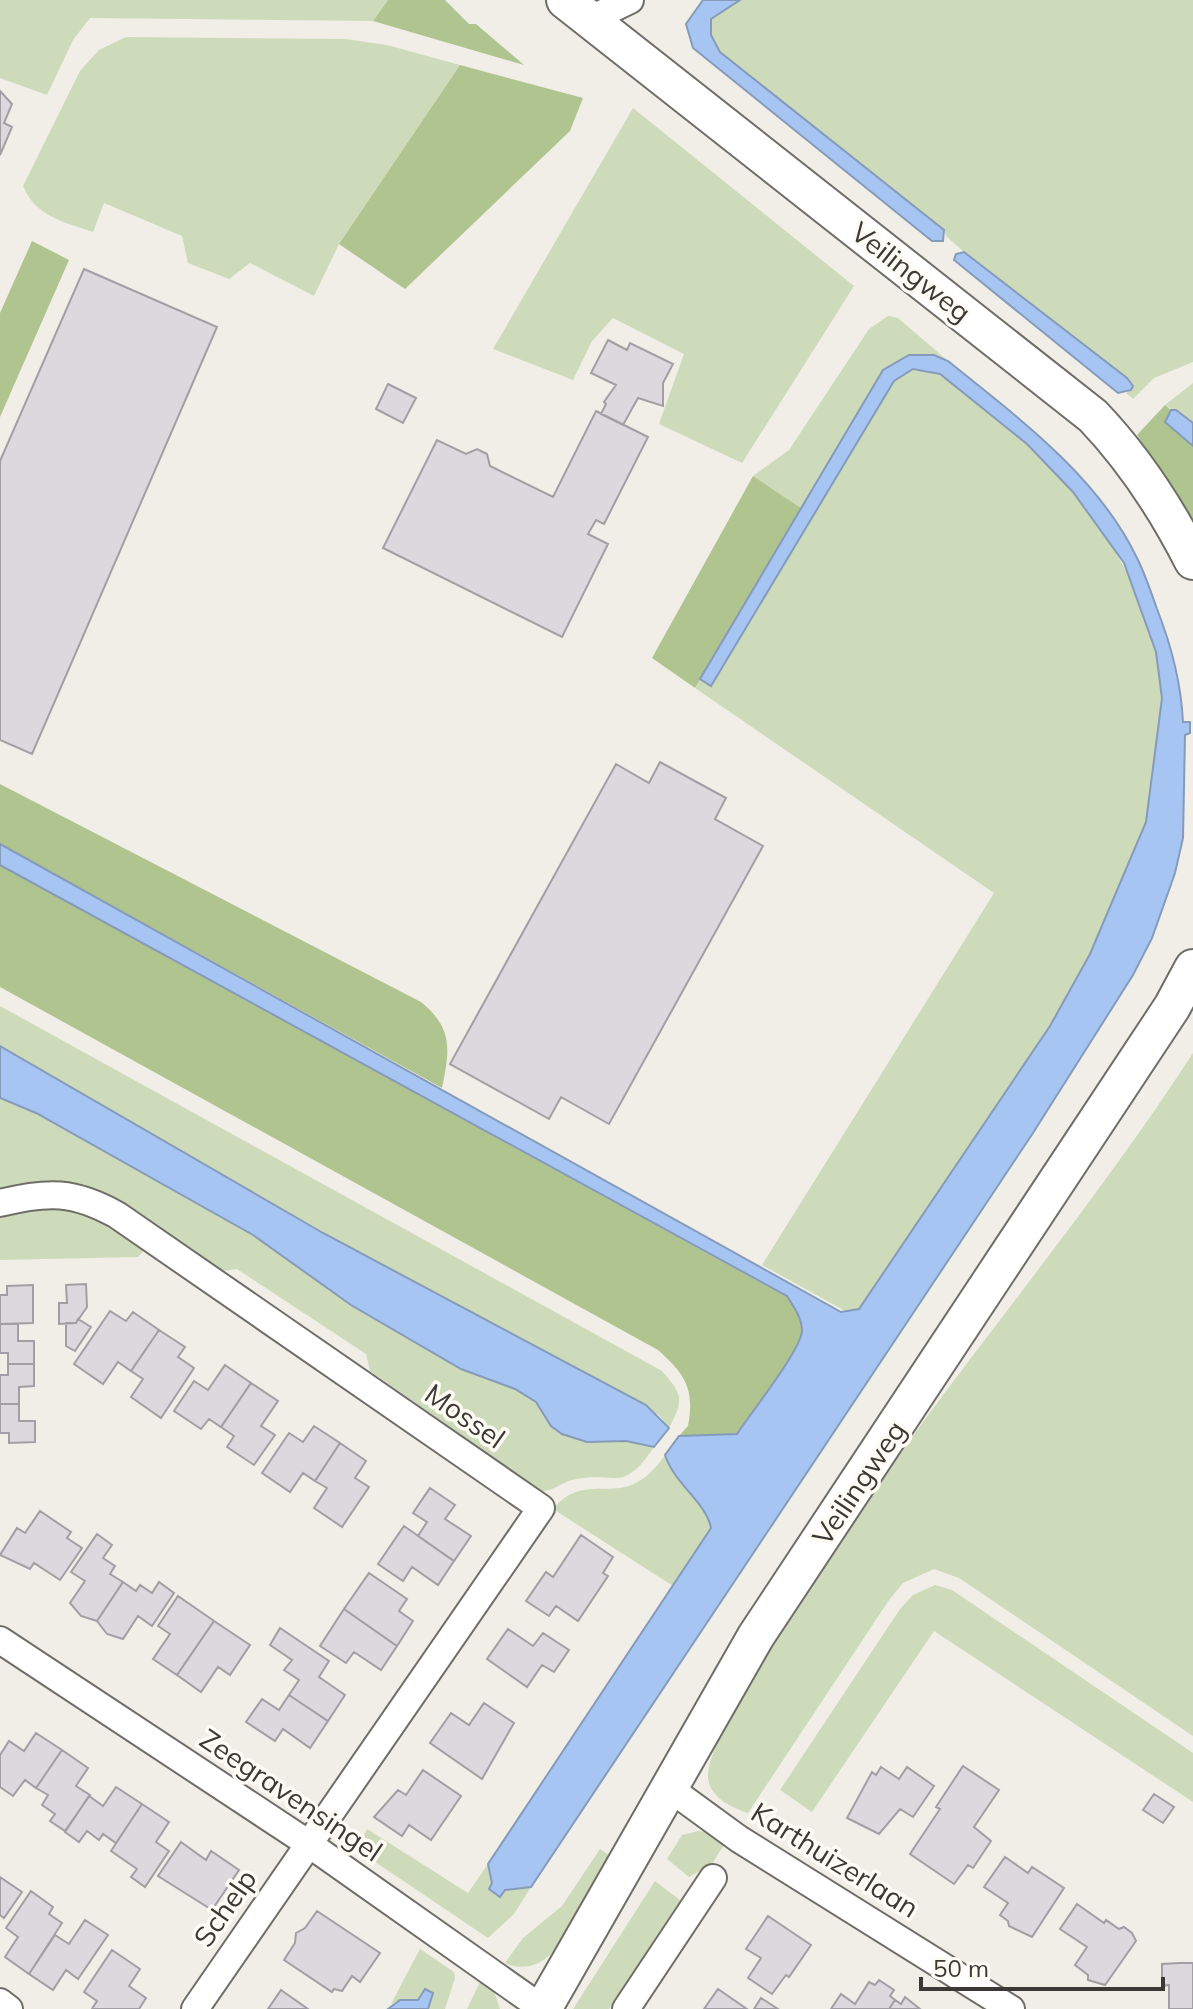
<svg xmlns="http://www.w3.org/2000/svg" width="1193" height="2009" font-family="Mulish,sans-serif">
  <rect width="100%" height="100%" fill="#f0eee7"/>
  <path fill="#cedbba" d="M0,0H388L373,21L90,18L73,40L47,95L0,78Z
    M740,0H1193V362L1154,378L1133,399L1126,393L1131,390L1127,378L964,252L946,236L944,230L720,52L711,35V19Z
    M126,37L345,39L387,45L460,65L339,244L314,296L250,263L229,279L188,263L182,236L104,203L93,232C64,222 35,216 23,186L80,71L99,50Z
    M633,108L854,286L742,463L659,424L684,354L613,318L592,341L573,380L493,349Z
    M888,316L898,318L948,361L934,355L883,370L801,508L753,476L789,450L869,329Z
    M920,368C957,374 1043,458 1069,488C1113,538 1153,610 1161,676C1164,700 1159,725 1156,748C1153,772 1151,797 1146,820C1139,853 1122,886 1108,916C1043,1056 945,1181 859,1309L847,1312L762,1265L994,893L695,688L700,679L712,686L894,381L905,372Z
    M1193,383V423L1165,405Z
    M0,1006L662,1371C683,1395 684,1399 669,1428L659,1415L596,1378L323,1233L0,1046Z
    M1193,1053V1736L959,1578L934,1569L903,1583L889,1600L748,1813C730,1807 707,1796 708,1774C710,1746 741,1701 755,1676C879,1454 1055,1266 1193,1053Z
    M0,1098L36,1113L253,1235L351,1305L460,1369L515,1389L537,1402L544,1413L607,1442L626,1441L654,1447C622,1495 617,1470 572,1480C561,1483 553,1491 542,1491L370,1371L366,1354L237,1269L217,1272C150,1222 91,1159 0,1190Z
    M57,1205L98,1215L147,1247L138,1257L0,1260V1213Z
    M665,1455C675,1484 706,1501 711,1528L673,1586L553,1509C590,1465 623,1517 665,1455Z
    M935,1585L952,1590L1193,1753V1802L934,1631L812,1812L780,1790L900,1609L913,1595Z
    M367,1829L468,1893L488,1864L500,1897L505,1890L531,1887L514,1914L488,1938L356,1849Z
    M698,1831L718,1833L727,1840L712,1864L689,1877L667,1859L682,1835Z
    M600,1849L616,1860L552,1953C539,1966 522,1971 505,1963L523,1938L562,1906Z
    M655,1881L680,1900L609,2009H573Z
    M420,1949L454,1972L455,1978L445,2009H428L427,2004C415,1999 404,1998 391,2004Z
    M481,1980L494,1991L500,2009H467Z"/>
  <path fill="#b0c48f" d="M388,0H445L469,24H476L524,65L373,21Z
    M460,65L583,98L570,131L405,289L339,244Z
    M32,241L69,260L0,417V313Z
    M1165,405L1171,410L1165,422L1193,446V524L1137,435Z
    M753,476L801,508L695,688L652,658Z
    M0,784L421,1002C453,1028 450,1050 442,1088L0,844Z
    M0,865L787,1297C794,1307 802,1318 802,1331C801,1351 751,1414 737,1434L679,1436L688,1426C695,1389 685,1374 658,1350L0,987Z"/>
  <path fill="#a6c5f3" stroke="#869bba" stroke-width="2" d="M703,0H740L711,19V35L720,52L944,230L943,241H932L693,48L686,24Z
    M964,252L1127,378L1133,386L1131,390L1118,393L954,260L956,254Z
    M909,355H934L948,361C1016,416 1098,476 1137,558C1145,574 1151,592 1157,609C1172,647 1181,682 1183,722H1190V733L1185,735L1183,838L1175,873L1152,938L1133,975L1033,1133L531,1887L505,1890L500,1897L489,1889L492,1883L488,1864L711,1528C706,1502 675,1485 665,1455L679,1436L737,1434C750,1414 801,1350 802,1331C802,1318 794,1307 787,1296L0,865V844L841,1312L859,1309L1050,1026L1090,954L1146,822L1162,698L1156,652L1124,563L1073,492L1027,444L940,374L913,369L894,381L711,686L700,679L883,370Z
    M1171,410H1176L1193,423V446L1165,422Z
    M0,1046L323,1233L646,1405L669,1428L654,1447L626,1441L587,1442L562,1434L551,1426L536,1402L515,1389L461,1369L351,1305L253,1235L36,1113L0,1098Z
    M425,1989L433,1993L428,2009H388L400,2000H418Z"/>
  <path fill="#ddd8de" stroke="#a39ea4" stroke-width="2" d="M0,91L12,104L4,123L12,127L0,155Z
    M84,269L217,327L32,754L0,740V461Z
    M608,340L627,350L630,343L673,364L663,383V406L638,398L623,425L601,414L606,404L604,402L616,385L591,373Z
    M388,384L416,398L403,423L376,409Z
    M596,411L648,437L604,524L596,520L588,534L608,544L562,637L383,548L437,440L466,454L477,449L487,454L490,466L553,497Z
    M660,762L726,798L715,819L763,846L609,1124L561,1097L549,1119L450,1064L616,764L649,783Z
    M86,1284L87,1307L76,1323L59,1324V1303H67L66,1285Z
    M33,1285V1323L0,1324V1295H7V1286Z
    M110,1311L126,1321L133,1312L159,1330L131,1371L118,1362L103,1384L74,1364Z
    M78,1319L91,1327L75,1351L66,1346V1323H76Z
    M0,1324H18V1341H34V1364H8V1353H0Z
    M159,1330L185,1347L178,1357L194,1368L161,1418L131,1397L143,1379L131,1371Z
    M8,1364H34V1386L19,1387V1404H0V1375H8Z
    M225,1365L251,1383L221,1427L209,1419L201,1429L174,1411L194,1381L208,1390Z
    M251,1383L278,1401L261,1426L275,1435L254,1465L227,1447L234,1436L221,1427Z
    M0,1404H19V1421H35V1442L9,1443V1433H0Z
    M314,1426L340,1443L315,1481L303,1473L290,1492L262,1473L289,1433L303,1442Z
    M340,1443L366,1461L355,1478L369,1487L342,1527L314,1508L327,1488L315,1481Z
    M430,1488L455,1505L445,1519L471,1536L454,1561L418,1536L427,1522L413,1513Z
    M40,1511L71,1532L67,1538L82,1548L60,1580L34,1563L30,1569L0,1555L17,1528L25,1533Z
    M404,1526L454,1561L438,1585L412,1567L403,1581L378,1564Z
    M97,1534L112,1545L103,1558L115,1566L110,1574L123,1582L97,1621L81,1616L70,1603L85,1581L71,1572Z
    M581,1535L613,1557L603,1573L608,1576L578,1621L556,1606L549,1616L526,1601L546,1572L553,1577Z
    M369,1573L407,1599L399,1611L413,1621L397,1646L344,1609Z
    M123,1582L136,1591L140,1585L152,1593L159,1582L174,1593L152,1626L138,1616L123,1639L107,1634L97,1621Z
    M178,1596L214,1621L177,1675L153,1659L170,1634L158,1626Z
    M344,1609L397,1646L381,1670L354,1652L346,1663L320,1646Z
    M214,1621L250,1645L230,1675L218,1667L201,1692L177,1675Z
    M280,1628L329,1661L319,1677L345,1695L328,1721L289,1695L299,1680L284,1670L292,1660L270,1645Z
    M508,1629L533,1646L543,1633L569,1650L554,1672L542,1665L527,1687L487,1659Z
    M289,1695L328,1721L310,1748L283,1729L275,1741L246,1722L262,1699L279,1710Z
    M484,1703L514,1723L482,1779L430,1743L451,1713L469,1725Z
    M36,1733L62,1750L36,1788L25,1780L13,1796L0,1787V1755L9,1741L24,1751Z
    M62,1750L88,1768L76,1786L90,1795L65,1831L50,1821L55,1814L42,1805L48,1795L36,1788Z
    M963,1766L999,1790L974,1827L991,1841L973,1868L968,1865L954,1884L910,1854L940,1809L936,1807Z
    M881,1767L899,1779L907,1767L934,1786L913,1817L900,1809L879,1834L847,1818L872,1772L876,1775Z
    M423,1770L461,1796L431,1840L409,1825L402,1836L374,1817L398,1790L406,1795Z
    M116,1787L142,1804L116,1843L103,1834L99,1840L87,1831L79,1842L65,1832L89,1796L103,1806Z
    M1154,1794L1174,1807L1163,1823L1143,1810Z
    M142,1804L169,1822L156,1842L169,1851L145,1887L131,1877L137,1869L111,1851Z
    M181,1842L206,1860L211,1851L239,1870L212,1910L158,1876Z
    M1005,1857L1028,1873L1032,1867L1064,1888L1032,1937L1009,1926L1008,1921L1000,1915L1008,1903L984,1887Z
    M0,1877L22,1892L4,1918L0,1915Z
    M31,1891L53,1907L49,1914L62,1923L29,1974L5,1957L18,1937L6,1928Z
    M1077,1904L1104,1923L1106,1920L1119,1929L1124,1927L1132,1933L1136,1941L1105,1985L1088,1980V1975L1075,1965L1087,1947L1060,1929Z
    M317,1911L380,1953L360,1982L352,1976L342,1991L334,1989L332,1992L284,1960L295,1943L296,1933L305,1928Z
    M768,1916L811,1945L789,1977L786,1975L772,1994L748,1978L761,1958L746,1949Z
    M85,1920L108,1935L78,1979L66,1970L53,1990L29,1974L55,1935L69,1944Z
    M112,1950L140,1969L129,1986L146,1998L139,2009H92L97,2001L84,1992Z
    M1180,1963H1193V2009H1169V1985L1162,1986V1964Z
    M879,1980L894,1990L890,1996L895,2000L889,2009H831L841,1994L855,2004L869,1982L875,1985Z
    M718,1989L747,2009H704Z
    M281,1990L308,2009H268Z
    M905,1997L920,2009H889L895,2000L901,2004Z
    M761,1998L778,2009H754Z"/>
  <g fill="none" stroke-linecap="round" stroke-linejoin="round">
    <defs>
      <path id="street" d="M591,19L630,0
        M0,1203C48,1191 74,1191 117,1215L541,1508L195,2009
        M0,1640L309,1844L543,2009
        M669,1788L739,1839L1011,2009
        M0,2002L9,2009
        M626,2009L713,1878"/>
      <path id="secondary" d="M565,0L1093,416C1134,459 1166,508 1193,561
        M543,2009L756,1636L1172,1007L1193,968"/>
    </defs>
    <use href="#street" stroke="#6f6d67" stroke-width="30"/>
    <use href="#secondary" stroke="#6f6d67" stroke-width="40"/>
    <use href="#street" stroke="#fff" stroke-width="26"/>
    <use href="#secondary" stroke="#fff" stroke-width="36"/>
  </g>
  <g text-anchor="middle" stroke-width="7" stroke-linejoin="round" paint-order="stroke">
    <g font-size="28" fill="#3a3936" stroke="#fefbf4">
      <text transform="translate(911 272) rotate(38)" y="10">Veilingweg</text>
      <text transform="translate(465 1416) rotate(35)" y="10">Mossel</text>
      <text transform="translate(859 1483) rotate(-56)" y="10">Veilingweg</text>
      <text transform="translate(291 1795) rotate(34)" y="10">Zeegravensingel</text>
      <text transform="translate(835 1860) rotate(32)" y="10">Karthuizerlaan</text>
      <text transform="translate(225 1908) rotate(-55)" y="10">Schelp</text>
    </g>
  </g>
  <path d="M921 1977v12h242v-12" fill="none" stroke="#3a3936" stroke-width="4"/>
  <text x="933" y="1977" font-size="24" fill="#3a3936" stroke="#fefbf4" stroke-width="6" paint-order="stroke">50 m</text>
</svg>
